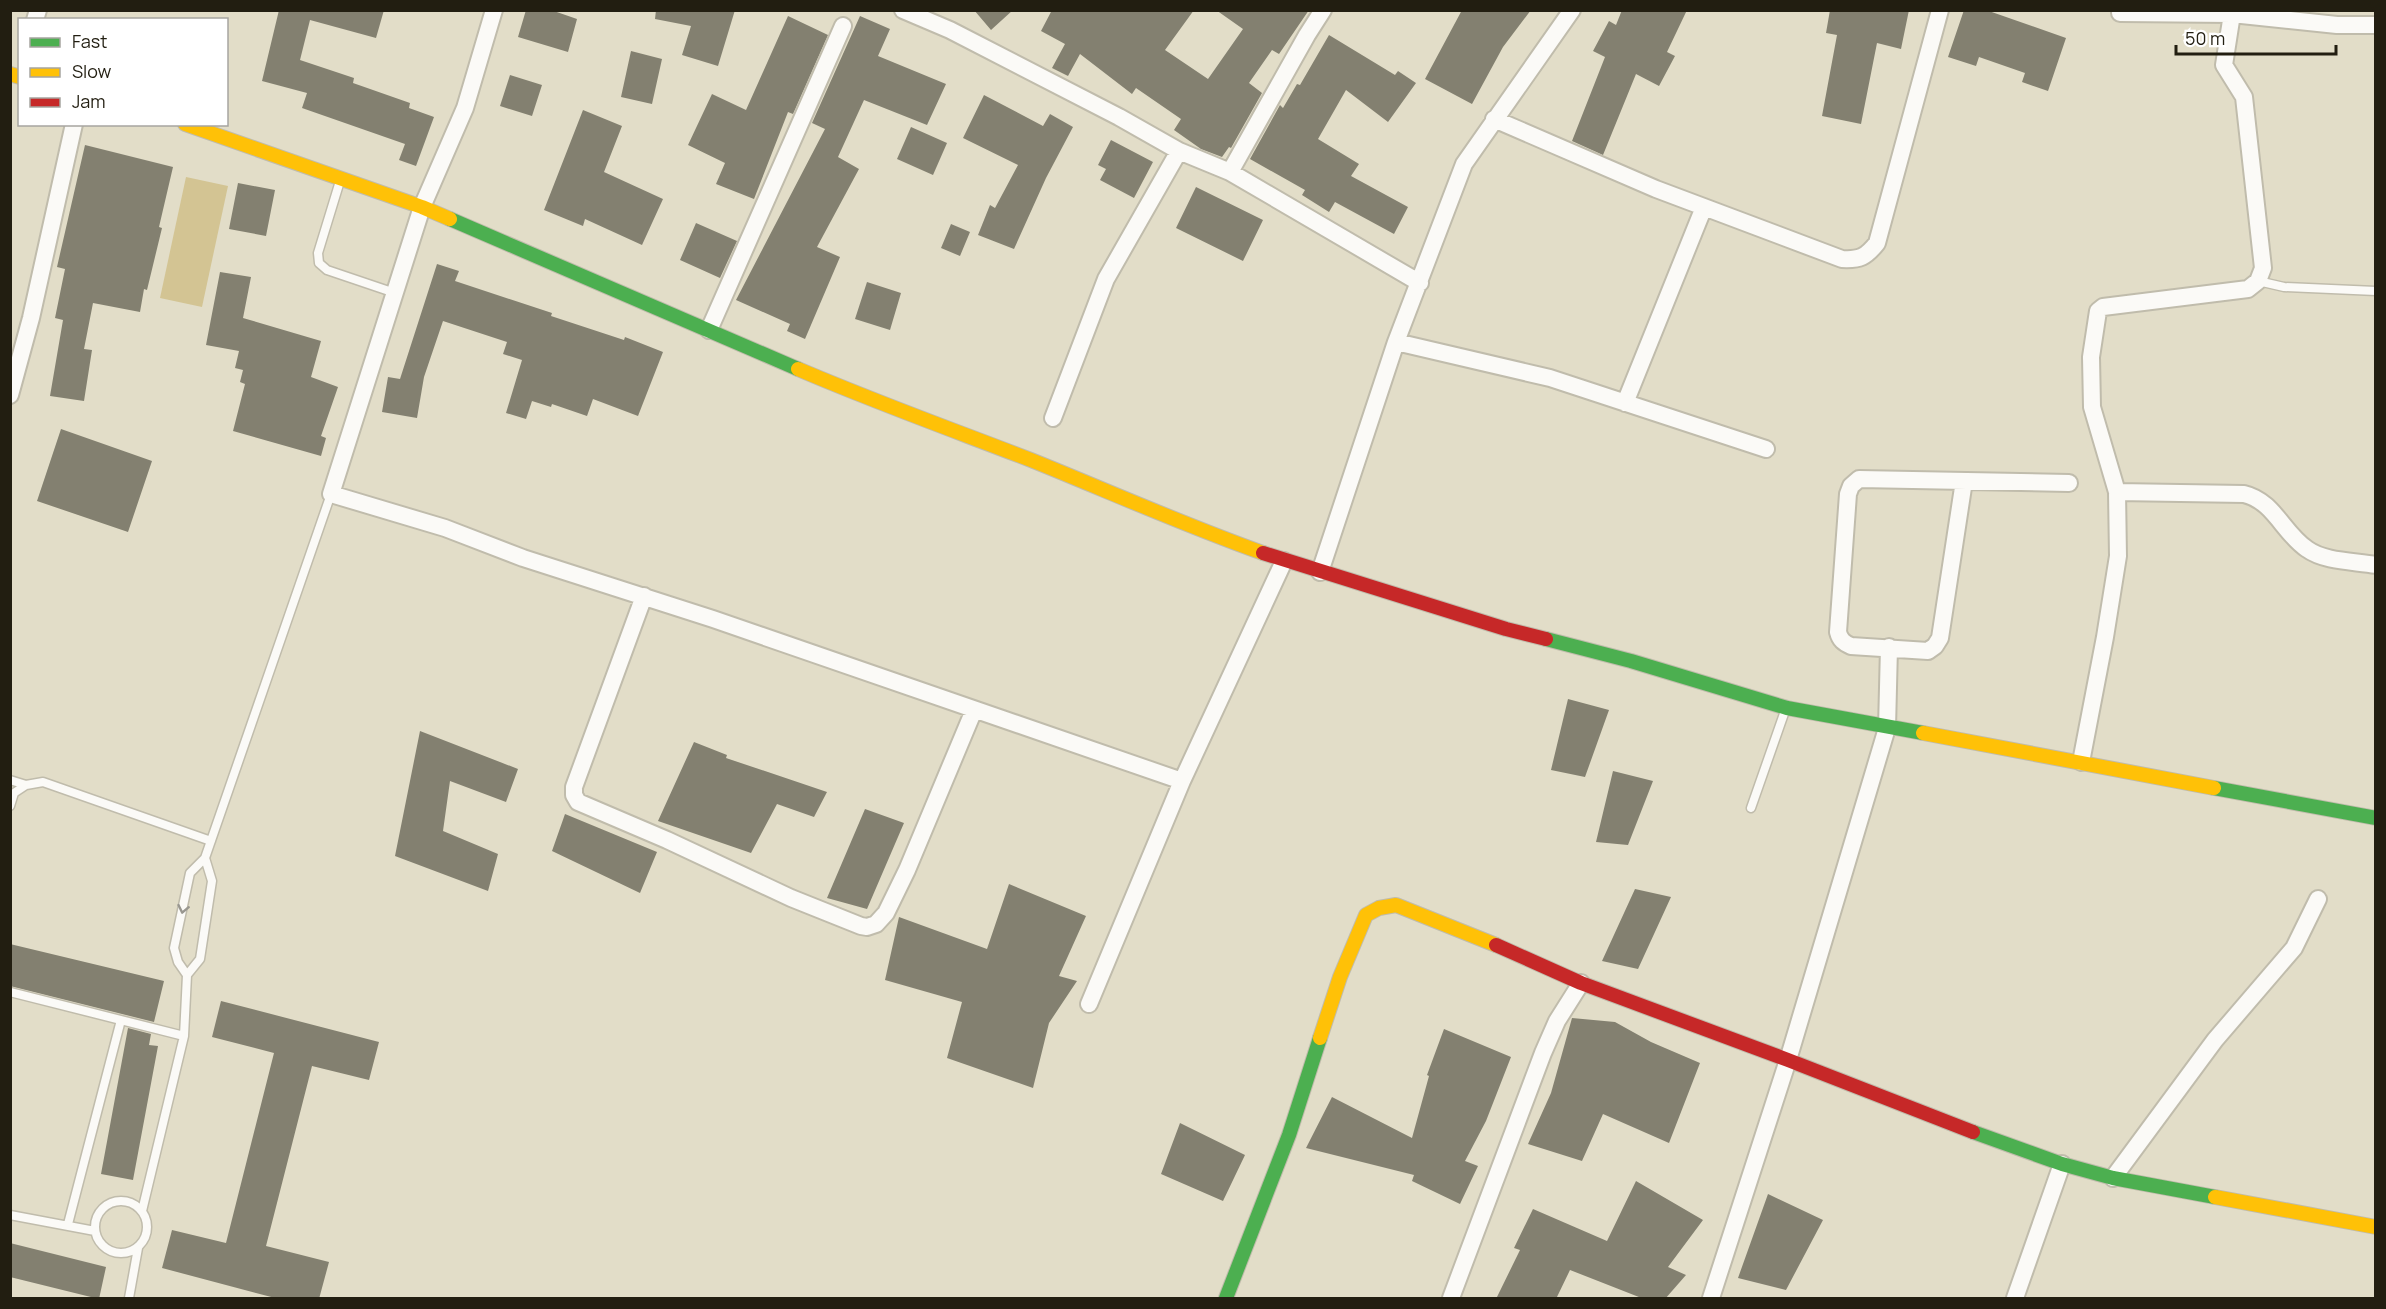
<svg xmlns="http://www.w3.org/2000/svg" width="2386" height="1309" font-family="Manrope,sans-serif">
  <rect width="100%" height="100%" fill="#e2ddc8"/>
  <path fill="#d3c493" d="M186,177L228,186L202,307L160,298Z"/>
  <path fill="#838070" d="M279,10H384L376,38L310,20L300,60L354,78L353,83L410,103L409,108L434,117L416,166L399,160L405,144L302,108L307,93L262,81Z
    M526,10H551L577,19L568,52L518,37Z
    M656,10H735L718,66L682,55L691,26L655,19Z
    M974,10H1013L991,30Z
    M1052,10H1194L1165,50L1208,79L1243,29L1216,10H1309L1279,54L1272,50L1249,83L1262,93L1231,148L1229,147L1222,157L1201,149L1174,130L1181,119L1136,88L1132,94L1080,54L1068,76L1052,68L1065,44L1041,31Z
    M1462,10H1531L1503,47L1472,104L1425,79Z
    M1622,10H1687L1667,52L1675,56L1659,86L1636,74L1603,155L1572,141L1605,57L1593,51L1609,21L1616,25Z
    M1830,10H1909L1901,49L1877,43L1861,124L1822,116L1837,35L1826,33Z
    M1964,10H1986L2066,38L2048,91L2022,82L2025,73L1979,57L1976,66L1948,57Z
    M788,16L828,35L793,114L788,112L754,199L716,184L725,163L688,145L712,94L746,110Z
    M860,16L890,29L878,56L946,84L927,125L864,100L838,157L859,169L817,247L840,257L805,339L787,331L790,324L736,300L825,129L812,123Z
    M1329,35L1395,75L1398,71L1416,83L1388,122L1346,90L1318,139L1359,164L1351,176L1408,207L1394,234L1335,202L1329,212L1302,195L1305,190L1250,159L1280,105L1283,108L1297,84L1300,85Z
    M631,51L662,59L652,104L621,97Z
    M510,75L542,85L532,116L500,106Z
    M984,95L1043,126L1050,114L1073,127L1046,178L1014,249L978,235L990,205L995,208L1018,165L963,138Z
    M583,110L622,126L604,172L663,199L642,245L585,219L583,226L544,210Z
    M911,127L947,143L933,175L897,159Z
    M1111,140L1153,162L1134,198L1100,180L1106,169L1098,165Z
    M85,145L173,167L159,227L162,228L147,290L144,289L140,312L93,303L84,349L92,350L84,401L50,396L63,320L55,318L65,269L57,267Z
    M238,183L275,190L266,236L229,229Z
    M1196,187L1263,220L1243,261L1176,228Z
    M696,223L737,241L720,278L680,260Z
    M951,224L970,232L960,256L941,248Z
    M437,264L459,271L455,281L552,313L551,316L624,340L625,337L663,352L638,416L593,399L587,416L552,404L551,407L532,401L526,419L506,413L522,360L503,354L507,342L443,321L424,377L417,418L382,412L388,377L400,379Z
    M220,272L251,277L243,318L321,341L311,377L338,387L321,436L326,438L321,456L233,431L245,384L240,382L243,370L235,368L239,351L206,345Z
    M867,282L901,293L890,330L855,319Z
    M61,429L152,461L128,532L37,501Z
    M1568,699L1609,710L1585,777L1551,770Z
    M420,731L518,769L506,802L450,781L443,831L498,854L488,891L395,856Z
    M694,742L727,755L726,758L827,792L814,817L777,804L751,853L658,821Z
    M1613,771L1653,781L1628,845L1596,842Z
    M865,809L904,823L867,909L827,898Z
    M565,814L657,852L640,893L552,851Z
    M1009,884L1086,916L1059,976L1077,981L1049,1023L1033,1088L947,1058L962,1002L885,980L899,917L987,949Z
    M1635,889L1671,897L1638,969L1602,961Z
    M10,944L164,981L154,1022L10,986Z
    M221,1001L379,1042L369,1080L312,1066L266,1246L329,1262L319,1299H279L162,1268L172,1230L226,1243L274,1053L212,1037Z
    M1572,1018L1615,1022L1651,1042L1700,1063L1669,1143L1603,1114L1582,1161L1528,1144L1551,1093Z
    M128,1028L151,1034L149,1045L158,1046L133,1180L101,1174Z
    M1444,1029L1511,1057L1486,1121L1465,1161L1478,1166L1460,1204L1412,1181L1414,1175L1306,1148L1332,1097L1412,1138L1429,1076L1427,1075Z
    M1180,1123L1245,1155L1223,1201L1161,1174Z
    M1636,1181L1703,1220L1668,1267L1686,1275L1665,1299H1644L1570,1270L1556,1299H1496L1520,1250L1514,1248L1533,1209L1607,1241Z
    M1768,1194L1823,1220L1786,1290L1738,1278Z
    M10,1243L106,1267L99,1299L10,1277Z"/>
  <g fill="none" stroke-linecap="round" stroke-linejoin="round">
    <defs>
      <path id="lane" d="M340,181L318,253L319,263L327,270L395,293
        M2258,281L2284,287L2376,291
        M10,780L26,785
        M10,806L14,793L26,785L43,782L211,841
        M1751,808L1786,708
        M187,975L200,959L212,881L205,858
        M10,992L184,1036
        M95 1227a26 26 0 1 1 52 0a26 26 0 1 1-52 0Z
        M142,1211L184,1036L187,975L178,962L174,948L190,873L205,858L331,494
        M10,1215L95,1231
        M68,1224L121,1020
        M129,1298L138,1248"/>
      <path id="street" d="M494,10L465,108L422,207L331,494L445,528L523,558L713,619L1182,781
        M903,10L950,30L1119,117L1179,151L1230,172L1420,283
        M2120,13L2232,14L2337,25H2376
        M35,20L38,10
        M1494,119L1656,189L1842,259C1860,260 1866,257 1877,243L1940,10
        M1230,172L1307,35L1323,10
        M709,330L843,26
        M1396,342L1550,378L1766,449
        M10,395L31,318L74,124
        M1625,403L1704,207
        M1053,418L1106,279L1179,151
        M1964,481L1940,638L1935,646L1928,651L1851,646C1844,643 1840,640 1838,632L1848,494L1851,486L1859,479L2069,483
        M2117,492L2244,494C2274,501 2283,533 2307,549C2325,562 2354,561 2376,565
        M1320,572L1396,342L1464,164L1572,10
        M644,596L574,787V795L578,802L667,840L791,898L861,926L867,927L876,924L886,913L907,870L974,710
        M2081,762L2105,637L2118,556L2117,492L2092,407L2091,357L2098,311L2103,307L2248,289L2258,281L2263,268L2244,97L2224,65L2232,14
        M1089,1004L1182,781L1284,561
        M2113,1178L2215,1040L2294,948L2318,899
        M1451,1298L1543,1053L1557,1021L1581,983
        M1711,1298L1788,1060L1887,728L1889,647
        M2015,1298L2062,1164"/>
      <path id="fast" d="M450,219L798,369
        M1546,639L1631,661L1787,708L1923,733
        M2214,788L2376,818
        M1973,1132L2062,1164L2113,1178L2215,1197
        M1226,1298L1289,1135L1320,1038"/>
      <path id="slow" d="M10,74L20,77
        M185,124L422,207L450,219
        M798,369C875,402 953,430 1031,460C1108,491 1184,525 1263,553
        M1923,733L2214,788
        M1320,1038L1340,977L1366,915L1379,908L1396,905L1496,945
        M2215,1197L2376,1227"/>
      <path id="jam" d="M1263,553L1506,629L1546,639
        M1496,945L1581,983L1788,1060L1973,1132"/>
    </defs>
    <use href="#lane" stroke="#c0bcac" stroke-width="11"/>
    <use href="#street" stroke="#c0bcac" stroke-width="20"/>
    <use href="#fast" stroke="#c0bcac" stroke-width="16"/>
    <use href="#slow" stroke="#c0bcac" stroke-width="16"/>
    <use href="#jam" stroke="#c0bcac" stroke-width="16"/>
    <use href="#lane" stroke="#fbfaf7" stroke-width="8"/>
    <use href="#street" stroke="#fbfaf7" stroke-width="16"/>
    <use href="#fast" stroke="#4caf50" stroke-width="14"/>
    <use href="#slow" stroke="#ffc107" stroke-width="14"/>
    <use href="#jam" stroke="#c62828" stroke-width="14"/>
  </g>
  <defs><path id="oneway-chevron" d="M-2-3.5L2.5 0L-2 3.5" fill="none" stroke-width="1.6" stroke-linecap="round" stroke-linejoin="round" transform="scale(1.5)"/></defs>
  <use stroke="#999790" href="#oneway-chevron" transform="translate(183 909) rotate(102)"/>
  <rect width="2386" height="1309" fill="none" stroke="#221e11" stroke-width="24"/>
  <rect x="18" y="18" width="210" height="108" fill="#ffffff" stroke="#a7a5a0" stroke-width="1.5"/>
  <rect x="30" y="38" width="30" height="9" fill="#4caf50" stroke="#a7a5a0" stroke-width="1.5"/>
  <text x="72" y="48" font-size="18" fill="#221e11">Fast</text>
  <rect x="30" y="68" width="30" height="9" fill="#ffc107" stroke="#a7a5a0" stroke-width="1.5"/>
  <text x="72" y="78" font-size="18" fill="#221e11">Slow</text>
  <rect x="30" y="98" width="30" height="9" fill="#c62828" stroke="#a7a5a0" stroke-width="1.5"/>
  <text x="72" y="108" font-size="18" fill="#221e11">Jam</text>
  <path d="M2176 45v9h160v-9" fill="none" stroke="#221e11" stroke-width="3"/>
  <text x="2185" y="45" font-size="18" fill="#221e11" stroke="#ffffff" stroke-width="4.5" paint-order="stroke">50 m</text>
</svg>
